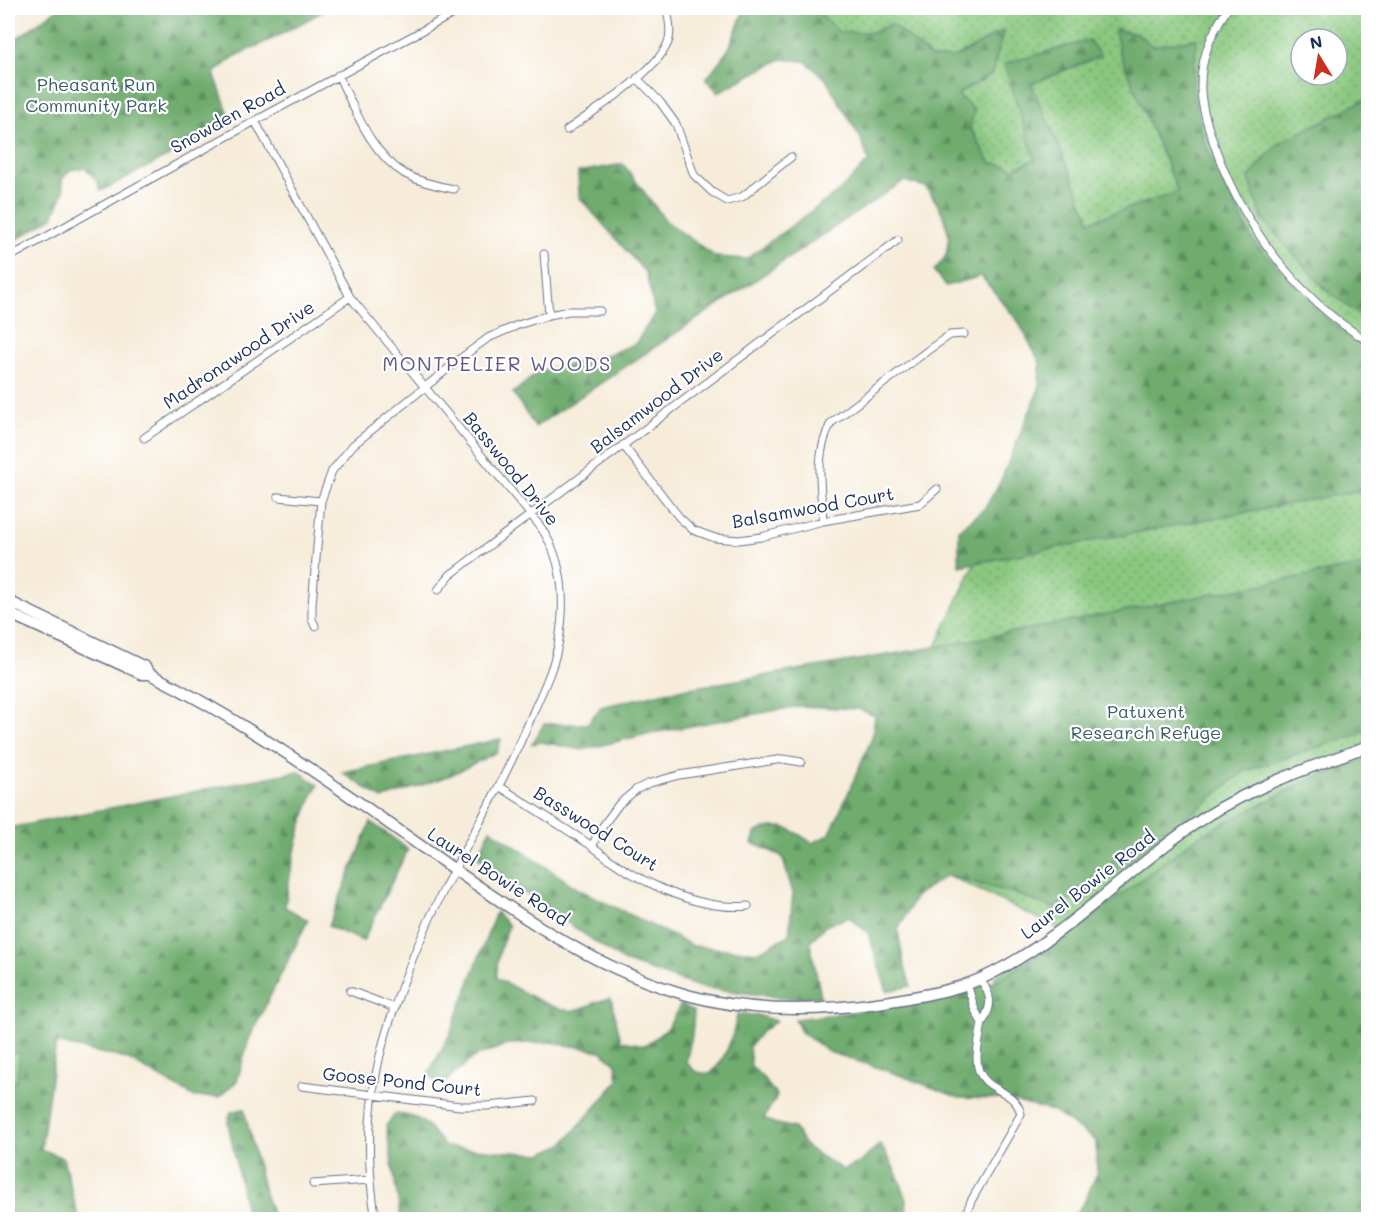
<svg xmlns="http://www.w3.org/2000/svg" width="1376" height="1227" font-family="Mali,sans-serif">
  <defs>
    <pattern id="grass-dots" width="8" height="8" patternUnits="userSpaceOnUse" patternTransform="scale(1.5)"><rect width="8" height="8" fill="#8ac87f"/><path d="M2 2h.1M6 6h.1" fill="none" stroke="#70a36b" stroke-width="1.8" stroke-linecap="round"/></pattern>
    <pattern id="forest-firs" width="22" height="20" patternUnits="userSpaceOnUse" patternTransform="scale(1.5)"><rect width="22" height="20" fill="#6fac6e"/><path d="M5 1l3.5 6h-7zM16 11l3.5 6h-7z" fill="#5a8c5e"/></pattern>
  </defs>
  <rect width="100%" height="100%" fill="#fff"/>
  <filter id="ink" filterUnits="userSpaceOnUse"><feTurbulence type="fractalNoise" baseFrequency=".0167" numOctaves="2"/><feDisplacementMap in="SourceGraphic" scale="12" xChannelSelector="R" yChannelSelector="G"/><feConvolveMatrix kernelMatrix="1 2 1 2 8 2 1 2 1" color-interpolation-filters="sRGB"/></filter>
  <filter id="wash" filterUnits="userSpaceOnUse"><feTurbulence type="fractalNoise" baseFrequency=".008" numOctaves="4" result="noise"/><feDisplacementMap in="SourceGraphic" scale="24" xChannelSelector="R" yChannelSelector="G"/><feGaussianBlur stdDeviation="1.35" result="paint"/><feColorMatrix in="noise" values="0 0 0 0 0 0 0 0 0 0 0 0 0 0 0 0 0 1.4 0 .05"/><feComposite in="paint" operator="in"/></filter>
  <g filter="url(#wash)">
    <rect width="100%" height="100%" fill="#f6ecd9"/>
    <path fill="url(#grass-dots)" stroke="#527c6e" stroke-width="1.5" fill-rule="evenodd" d="M745,8H1368V1219L1137,1154L995,987V977L1062,930L947,875L853,825L1063,373L981,276L946,286L934,271L946,256L949,236L941,207L926,187L825,78L805,61L781,59L718,92L706,79L729,49ZM1301,39H1337V75H1301Z"/>
    <path fill="url(#forest-firs)" stroke="#456e66" stroke-width="1.5" d="M59,8H329L274,38L234,57L214,73L232,123L101,191L97,181L85,168L70,170L62,180L64,192L53,217L8,245V45Z
      M745,8H814L839,32H874L891,24L932,58L956,57L1004,30L992,74L958,94L974,110L970,128L990,162L1015,168L1035,159L1004,64L1089,40L1101,56L1031,84L1070,171L1090,221L1178,192L1119,51L1115,29L1138,34L1152,46L1197,39L1192,89L1204,142L1253,241L1329,321L1368,347V489L959,566V530L985,508L1001,480L1039,389L1040,363L1018,321L981,276L946,286L934,271C938,266 945,260 946,255C955,230 940,206 926,187L904,181L535,427L513,393L540,371L601,357L635,344L655,314L646,273L579,197L578,172L623,164L666,221L716,257L746,259L839,191L869,161L860,137L825,78L805,61L781,59L718,92L706,79L729,49Z
      M1368,98V322L1324,288L1262,219L1249,178L1277,144Z
      M1368,564V731L1245,771L1204,804L1089,890L1053,908L1016,894L947,875L916,896L898,930L903,961L911,986L887,991L868,933L849,917L825,926L810,942L821,997L783,998L699,987L623,961L529,896L478,857L490,829L580,890L693,946L758,952L789,935L793,893L782,856L752,843L756,832C782,821 790,828 812,843L829,835L839,814L872,738L875,716L859,709L800,706L647,734L583,750L541,742L532,744L544,724H587L601,707L666,692L935,647Z
      M501,739L497,752L451,775L382,799L342,772Z
      M1368,759V1219H1070L1084,1203L1097,1173L1096,1141L1053,1111L1004,1099L960,1098L891,1072L829,1052L801,1032L795,1019L932,1002L1001,979L1083,924L1197,837L1309,780Z
      M299,771L318,785C299,821 291,866 285,907L308,920L249,1039L237,1081L219,1097H195L127,1059L56,1043L41,1149L63,1158L79,1219L8,1220V828Z
      M371,822L408,849L363,941L328,926Z
      M496,912L509,926C501,944 496,959 497,978C514,987 557,1014 575,1010C587,1008 597,1000 611,998L621,1041L645,1045L667,1029L681,1004L694,1012L692,1035L686,1062L696,1072L710,1074C726,1060 734,1035 737,1014L757,1015L776,1021L760,1033L749,1047L751,1066L764,1079L777,1096L764,1118L773,1123L794,1128L806,1147L843,1170L861,1162L880,1144C891,1163 913,1197 905,1219H401L386,1126L395,1114C423,1115 429,1127 445,1147L541,1154L563,1144L618,1081L616,1064L601,1051L550,1042L509,1044L474,1057L441,1086L428,1074L450,1034Z
      M244,1109L263,1188L274,1219H247L228,1122L231,1112Z"/>
    <path fill="#8ac87f" stroke="#527c6e" stroke-width="1.5" d="M8,1052L20,1054L16,1082L8,1081Z"/>
  </g>
  <g filter="url(#ink)">
    <g fill="none" stroke-linecap="round" stroke-linejoin="round">
      <defs>
        <path id="street" d="M1228,8C1213,30 1201,56 1201,84C1200,102 1206,121 1212,138C1237,217 1296,299 1368,341
          M8,45V48
          M338,75C355,109 371,154 405,174C420,182 437,186 454,189
          M637,78L660,102L676,124L694,175L712,192L727,201L742,197L791,157
          M255,121L350,297L540,526C563,559 566,600 559,640C555,664 545,686 535,708C510,770 476,828 445,887C422,932 402,982 387,1030C368,1091 365,1157 376,1220
          M567,130C592,112 662,69 669,39C671,29 669,18 666,8
          M544,254L549,315
          M8,258L255,121L464,8
          M144,438L350,297
          M623,445L679,517L693,530L715,538L739,540L761,537L823,521L920,504L937,489
          M278,497L321,501
          M823,521C821,486 814,456 831,423L931,348L950,335L964,334
          M438,590L450,575L530,515L898,240
          M315,626L312,619V605L321,501L332,471L353,445L465,355L488,338L518,325L549,315L569,311H600
          M499,786L592,846C632,879 695,911 748,906
          M592,846L600,830L619,804L637,789L650,783L679,775L783,759L801,762
          M967,984L975,1010L982,1023C993,1005 992,996 980,979
          M350,991L395,1008
          M302,1086L460,1106H488L535,1101
          M313,1184L370,1180
          M964,1220L971,1201L1021,1114C1015,1089 988,1093 979,1071C974,1058 980,1037 982,1023"/>
        <path id="primary" d="M8,601L145,667L150,674C248,723 336,786 425,849C508,907 592,970 691,996C755,1013 819,1012 884,1002C920,996 958,991 991,974C1065,937 1120,877 1186,830C1241,790 1306,769 1368,746
          M8,613L142,674H150"/>
      </defs>
      <use href="#street" stroke="#687189" stroke-width="9"/>
      <use href="#primary" stroke="#687189" stroke-width="13"/>
      <use href="#street" stroke="#fff" stroke-width="7"/>
      <use href="#primary" stroke="#fff" stroke-width="10"/>
    </g>
  </g>
  <g text-anchor="middle" stroke-width="4.5" stroke-linejoin="round" paint-order="stroke">
    <g font-size="18" fill="#3c5d68" stroke="#fff">
      <text x="96" y="91">Pheasant Run<tspan x="96" dy="21">Community Park</tspan></text>
      <text x="1146" y="718">Patuxent<tspan x="1146" dy="21">Research Refuge</tspan></text>
    </g>
    <g font-size="18" fill="#1b2f5e" stroke="#fff">
      <text transform="translate(228 118) rotate(-29)" y="6">Snowden Road</text>
      <text transform="translate(239 355) rotate(-34)" y="6">Madronawood Drive</text>
      <text transform="translate(657 401) rotate(-37)" y="6">Balsamwood Drive</text>
      <text transform="translate(511 469) rotate(51)" y="6">Basswood Drive</text>
      <text transform="translate(813 508) rotate(-10)" y="6">Balsamwood Court</text>
      <text transform="translate(596 829) rotate(32)" y="6">Basswood Court</text>
      <text transform="translate(498 877) rotate(33)" y="6">Laurel Bowie Road</text>
      <text transform="translate(1088 885) rotate(-38)" y="6">Laurel Bowie Road</text>
      <text transform="translate(402 1082) rotate(6)" y="6">Goose Pond Court</text>
    </g>
    <g font-size="20" letter-spacing="1.5" fill="#645887" stroke="#fff">
      <text x="497" y="371">MONTPELIER WOODS</text>
    </g>
  </g>
  <rect width="1376" height="1227" fill="none" stroke="#fff" stroke-width="30"/>
  <g transform="translate(1319 57) rotate(349)"><circle r="28" fill="#ffffff" stroke="#a4acbf" stroke-width="1.5"/>
  <path d="M0-4.5L10 22L0 15L-10 22Z" fill="#c8321e"/>
  <text y="-9" font-size="16" font-weight="bold" text-anchor="middle" fill="#1b2f5e">N</text>
  </g>
</svg>
